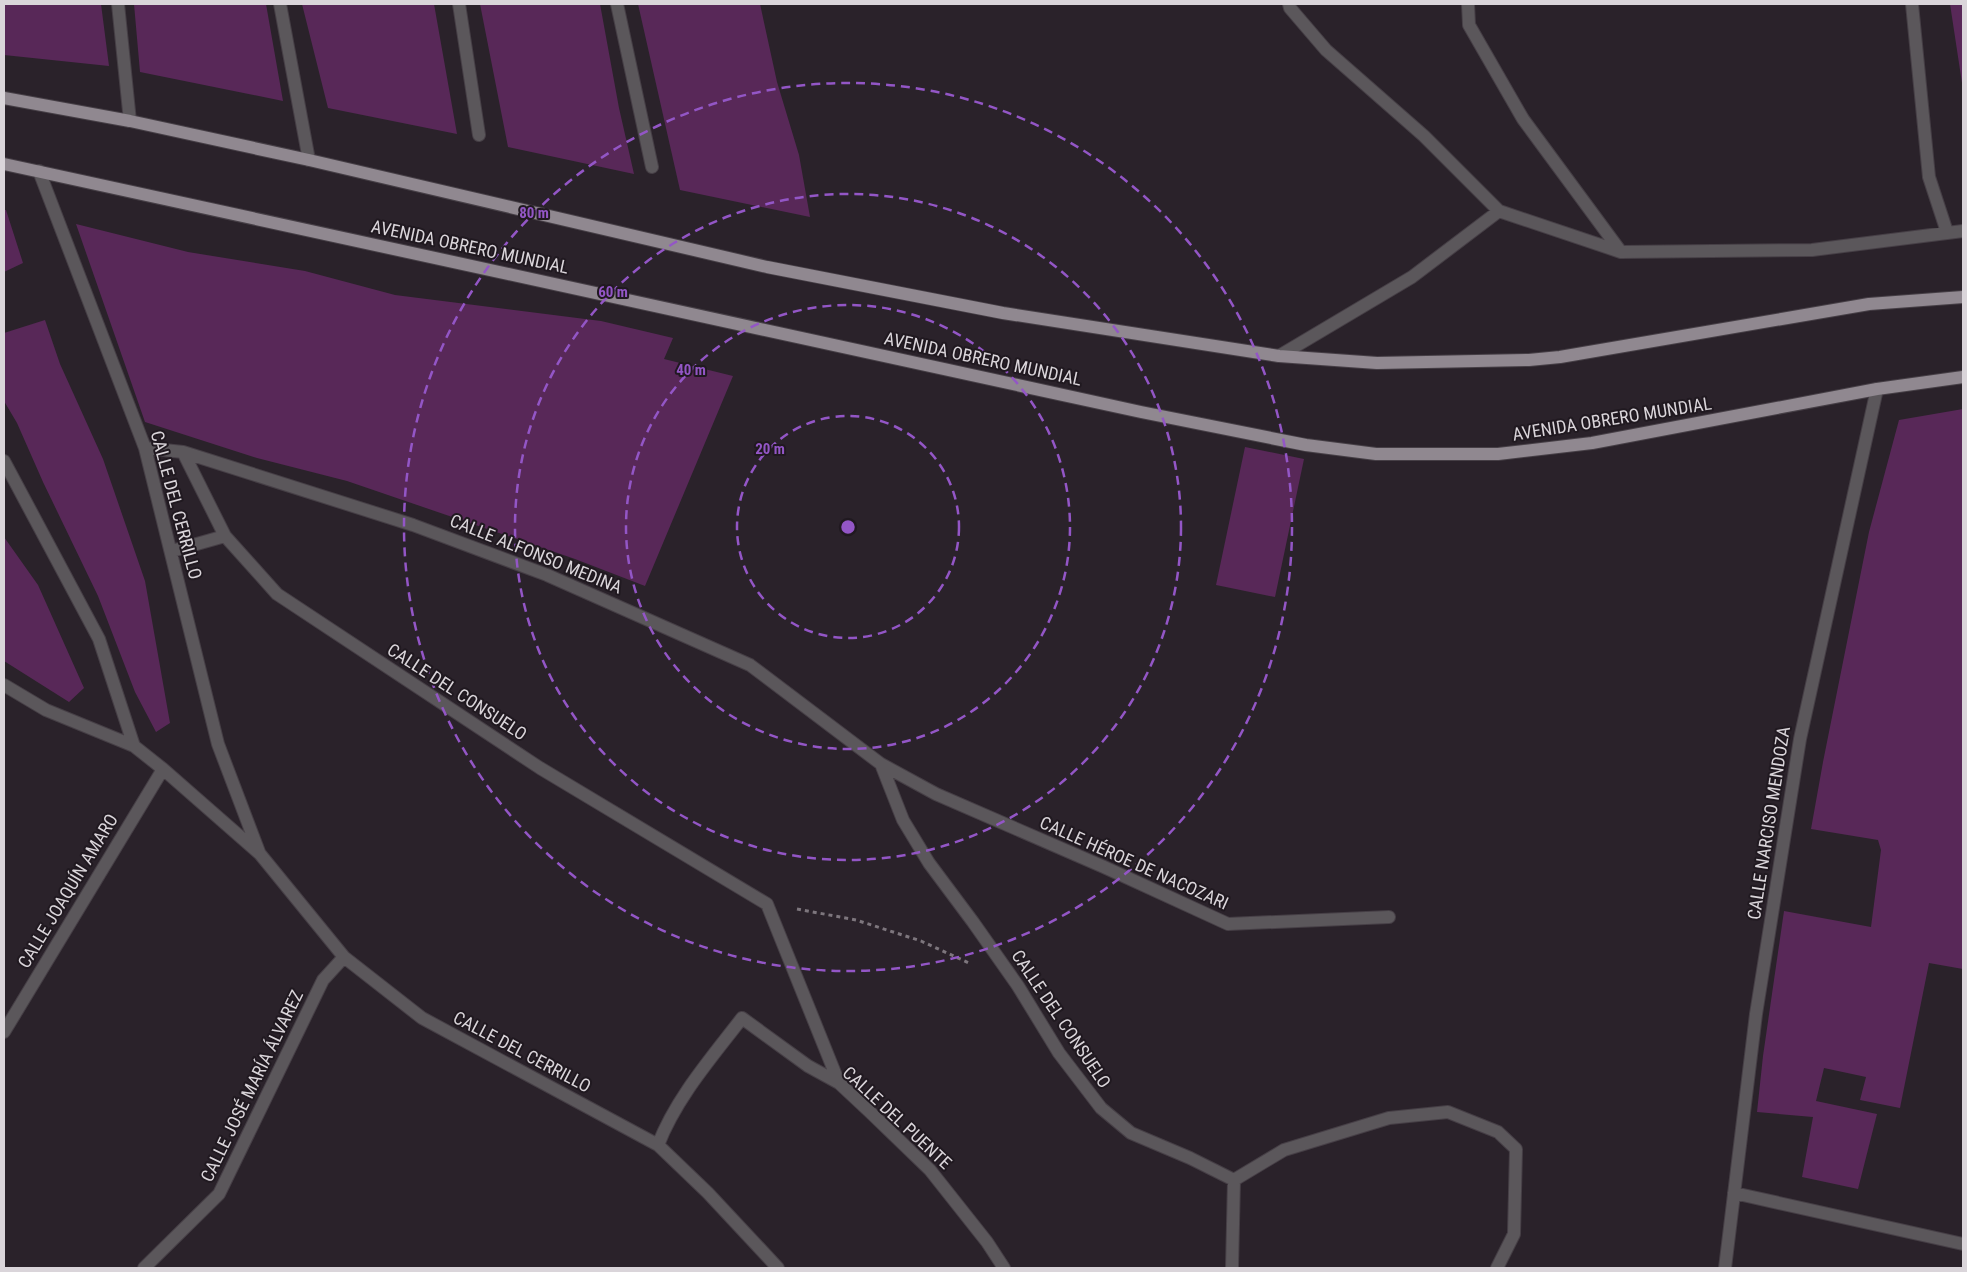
<svg xmlns="http://www.w3.org/2000/svg" width="1967" height="1272" font-family="'Roboto Condensed',sans-serif">
  <rect width="100%" height="100%" fill="#2a222a"/>
  <path fill="#582858" d="M4,4H101L109,66L4,55Z
    M134,4H266L283,101L140,72Z
    M302,4H434L457,134L328,108Z
    M480,4H600L619,108L634,174L508,147Z
    M638,4H760L777,82L799,155L810,217L680,190Z
    M1950,4H1963V83H1962Z
    M4,210H6L23,263L4,272Z
    M76,224L188,252L305,271L395,295L601,321L673,338L664,359L733,376L645,586L575,559L347,481L257,458L145,422Z
    M45,320L60,364L103,459L145,581L170,723L156,732L135,692L98,596L43,482L17,423L4,401V333Z
    M1963,409V969L1929,963L1900,1108L1860,1100L1866,1077L1824,1068L1816,1101L1877,1114L1858,1189L1802,1177L1813,1117L1757,1112L1763,1056L1784,911L1871,927L1881,850L1878,840L1811,829L1823,762L1869,532L1899,420Z
    M1245,447L1304,459L1275,597L1216,585Z
    M4,537L38,585L84,688L69,702L4,661Z"/>
  <g fill="none" stroke-linecap="round" stroke-linejoin="round">
    <defs>
      <path id="minor" d="M118,4L130,121
        M280,4L309,160
        M459,4L479,135
        M617,4L652,167
        M1289,4L1290,8L1326,50L1424,136L1499,211L1621,252L1812,250L1963,231
        M1468,4L1469,25L1523,119L1621,252
        M1912,4L1929,177L1947,232
        M39,171L145,448L218,744L259,852
        M1279,356L1412,277L1499,211
        M145,448L183,452L413,525L547,575L750,665L881,764L936,794L1104,867L1228,924L1389,917
        M183,452L225,536L277,594L540,768L767,904L839,1083
        M4,461L99,639L134,746
        M172,551L225,536
        M4,685L46,710L134,746L163,769L260,854L344,957L422,1018L658,1145L708,1193L778,1268
        M881,764L903,820L929,863L973,922L1018,986L1059,1053L1101,1108L1131,1133L1190,1158L1234,1180L1284,1150L1389,1118L1448,1112L1498,1132L1516,1149L1514,1234L1497,1268
        M4,1032L163,769
        M658,1145C676,1098 712,1057 742,1018L808,1066L839,1083L870,1112L930,1170L987,1242L1004,1268
        M1734,1193L1963,1244
        M144,1268L219,1194L323,980L344,957
        M1232,1268L1234,1180
        M1725,1268L1756,1014L1800,739L1877,389"/>
      <path id="major" d="M4,98L130,121L309,160L767,267L1003,313L1279,356L1377,363L1529,360L1560,357L1869,304L1963,297
        M4,164L1141,412L1306,445L1376,454H1498L1592,443L1877,389L1963,377"/>
    </defs>
    <use href="#minor" stroke="#463f46" stroke-width="14"/>
    <use href="#major" stroke="#463f46" stroke-width="14"/>
    <path stroke="#7d767d" stroke-width="3" stroke-dasharray="4 4" stroke-linecap="butt" d="M797,909L856,920L921,941L969,963"/>
    <use href="#minor" stroke="#5b575b" stroke-width="12"/>
    <use href="#major" stroke="#908890" stroke-width="12"/>
  </g>
  <g fill="none" stroke="#9356c6" stroke-width="2.5" stroke-dasharray="9 6">
    <circle cx="848" cy="527" r="111"/>
    <circle cx="848" cy="527" r="222"/>
    <circle cx="848" cy="527" r="333"/>
    <circle cx="848" cy="527" r="444"/>
  </g>
  <g text-anchor="middle" stroke-width="4" stroke-linejoin="round" paint-order="stroke">
    <g font-size="18" fill="#dad5da" stroke="#201920">
      <text transform="translate(470 247) rotate(12)" y="6">AVENIDA OBRERO MUNDIAL</text>
      <text transform="translate(983 359) rotate(12)" y="6">AVENIDA OBRERO MUNDIAL</text>
      <text transform="translate(1612 419) rotate(-9)" y="6">AVENIDA OBRERO MUNDIAL</text>
      <text transform="translate(176 505) rotate(75)" y="6">CALLE DEL CERRILLO</text>
      <text transform="translate(536 554) rotate(22)" y="6">CALLE ALFONSO MEDINA</text>
      <text transform="translate(457 692) rotate(33)" y="6">CALLE DEL CONSUELO</text>
      <text transform="translate(1769 823) rotate(-81)" y="6">CALLE NARCISO MENDOZA</text>
      <text transform="translate(1134 863) rotate(24)" y="6">CALLE HÉROE DE NACOZARI</text>
      <text transform="translate(68 891) rotate(-59)" y="6">CALLE JOAQUÍN AMARO</text>
      <text transform="translate(1061 1019) rotate(56)" y="6">CALLE DEL CONSUELO</text>
      <text transform="translate(522 1052) rotate(28)" y="6">CALLE DEL CERRILLO</text>
      <text transform="translate(252 1086) rotate(-64)" y="6">CALLE JOSÉ MARÍA ÁLVAREZ</text>
      <text transform="translate(897 1118) rotate(43)" y="6">CALLE DEL PUENTE</text>
    </g>
  </g>
  <circle cx="848" cy="527" r="8" fill="#9356c6" stroke="#201920" stroke-width="2.5"/>
  <g font-size="15" text-anchor="middle" font-weight="bold" fill="#9356c6" stroke="#201920" stroke-width="4" stroke-linejoin="round" paint-order="stroke">
    <text x="534" y="218">80 m</text>
    <text x="613" y="297">60 m</text>
    <text x="691" y="375">40 m</text>
    <text x="770" y="454">20 m</text>
  </g>
  <rect width="1967" height="1272" fill="none" stroke="#dad5da" stroke-width="10"/>
</svg>
